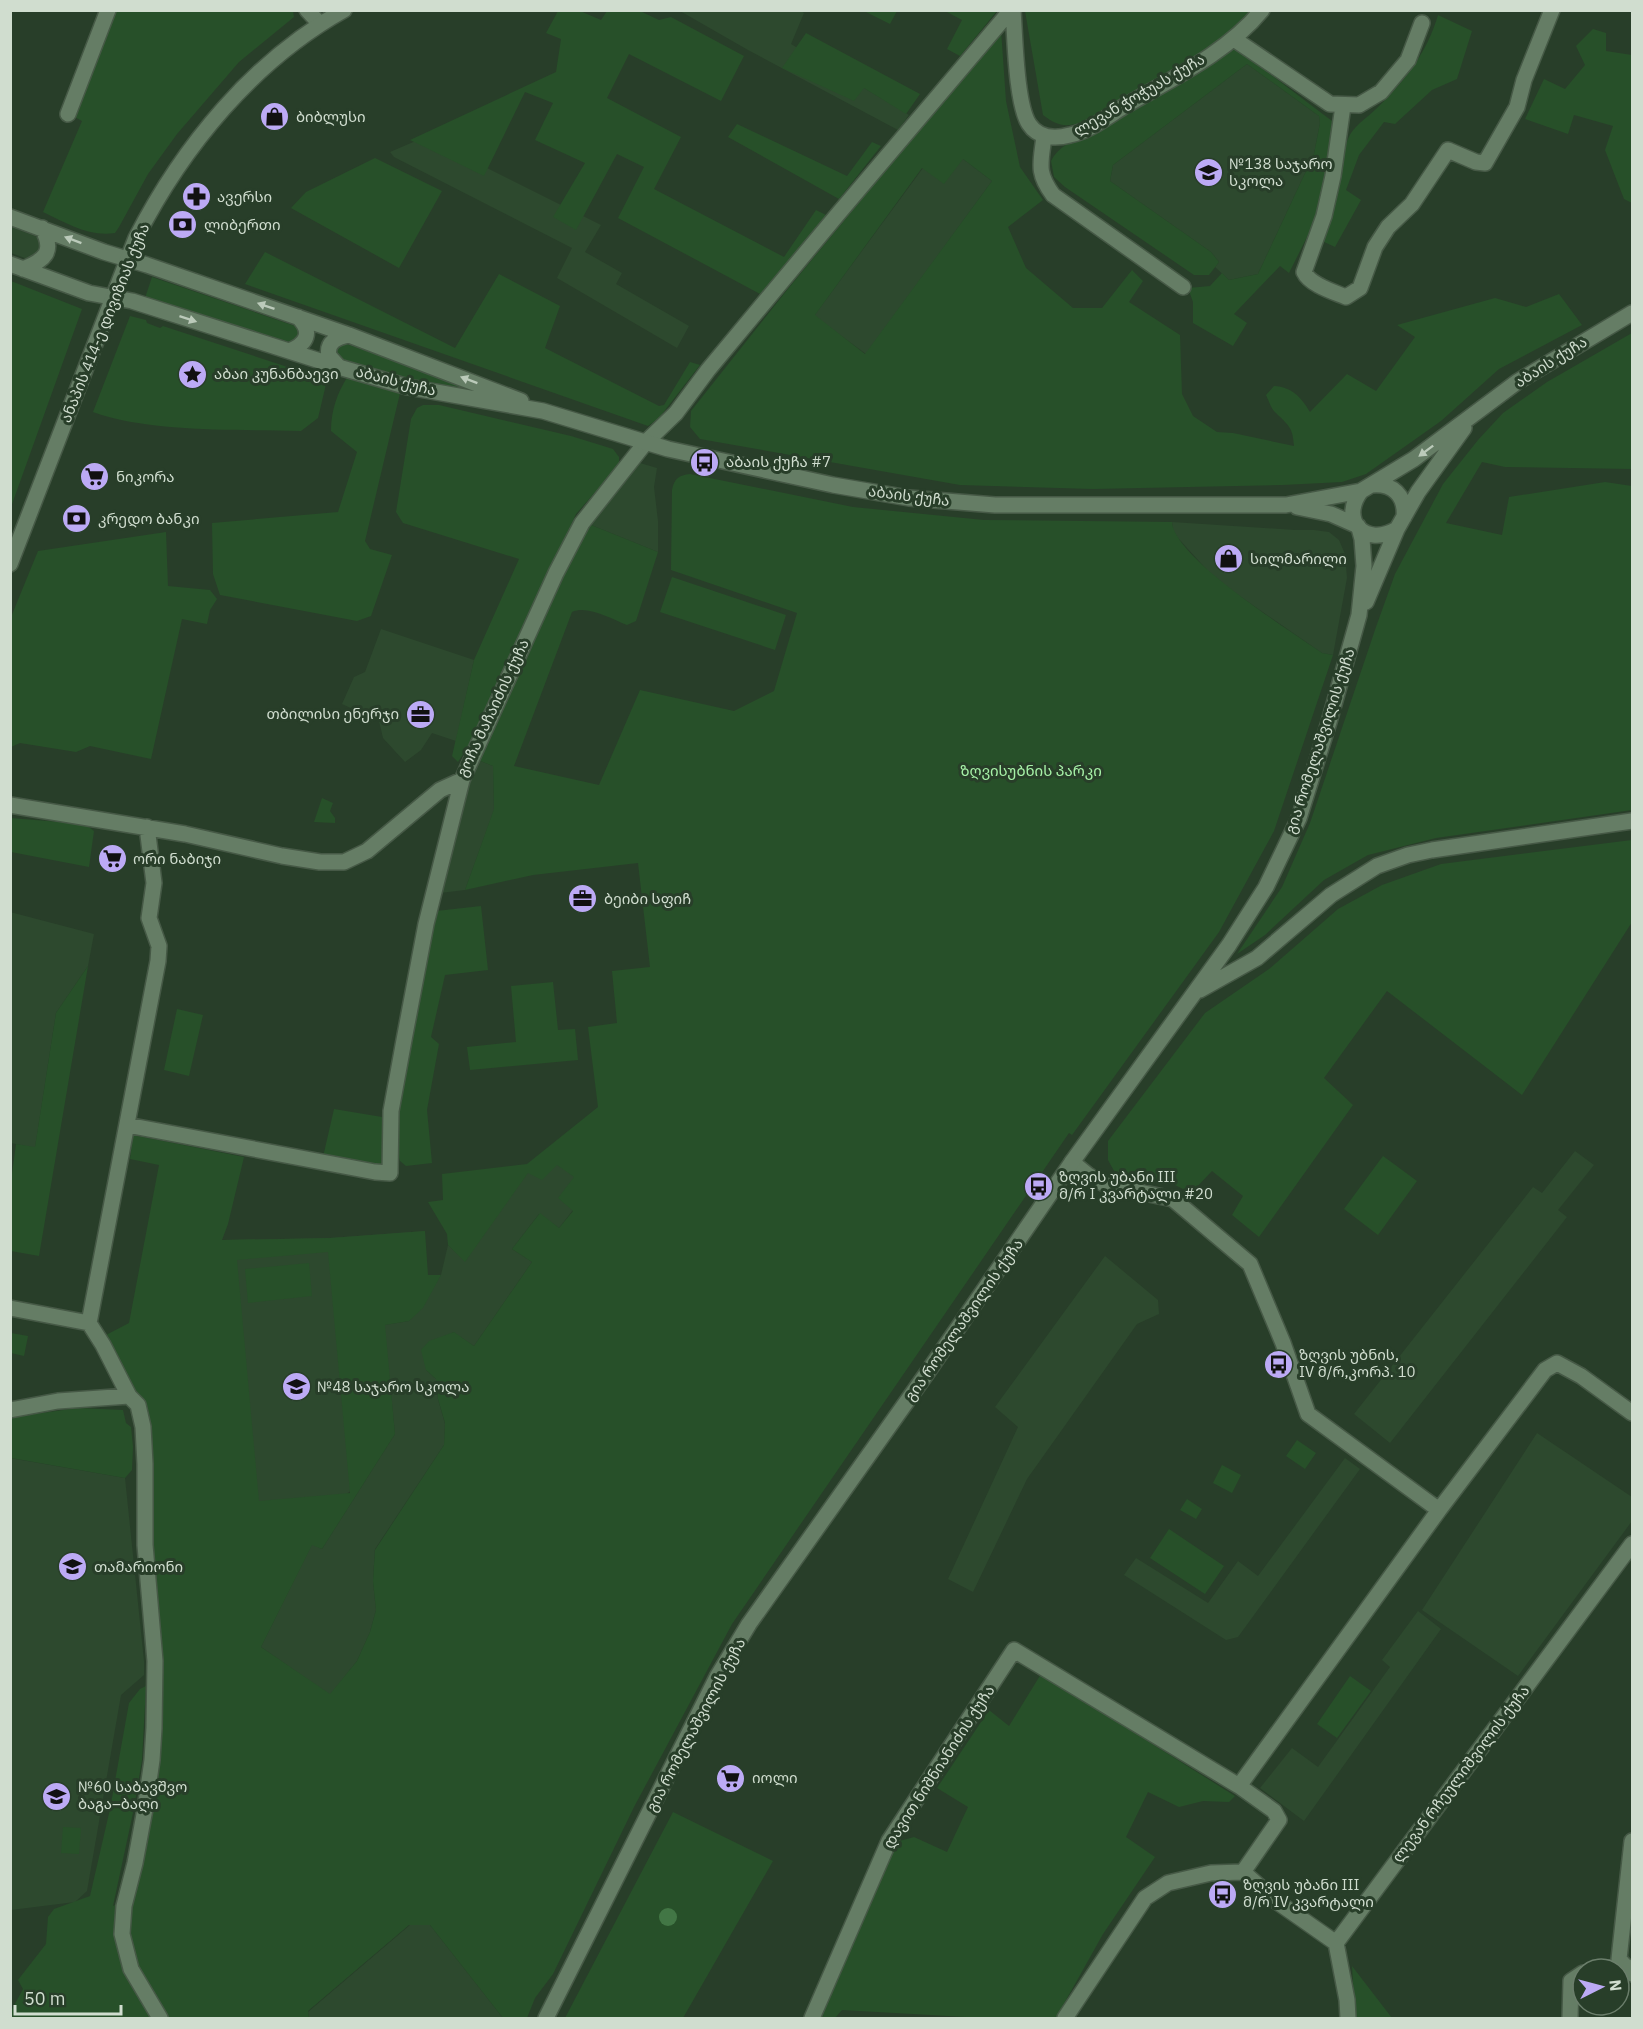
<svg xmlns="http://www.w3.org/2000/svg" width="1643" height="2029" font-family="'IBM Plex Sans','Noto Sans Georgian',sans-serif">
  <rect width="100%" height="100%" fill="#283e29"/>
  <path fill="#2d492e" d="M680,11H801L804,13L791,44L909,115L898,130L748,50Z
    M1247,64L1319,116L1320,123L1314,154L1258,274L1229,280L1215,267L1219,262L1211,252L1110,181L1113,165Z
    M425,137L601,225L585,252L622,273L616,284L689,326L677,348L557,278L572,248L394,157L390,152Z
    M963,159L992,181L866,354L814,316L923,168Z
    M11,227L38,237L42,243L39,257L33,261L11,253Z
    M640,463L657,468L654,487L658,521V552L591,525Z
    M1172,522L1295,530H1314L1329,532L1339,540L1345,554L1347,578L1333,655L1322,653L1231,590L1208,571L1177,537L1173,530Z
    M381,629L474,660L456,741L432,733L421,750L405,762L383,738L379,721L342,704L354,677L365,672Z
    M478,760L493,766L494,810L465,890L440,893L465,792Z
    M10,912L94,934L88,966L56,1013L35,1148L11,1143Z
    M1575,1151L1594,1165L1558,1210L1567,1217L1390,1443L1354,1414L1533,1187L1542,1193Z
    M557,1164L575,1177L573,1210L559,1228L539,1214L512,1249L532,1262L474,1346L453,1332L426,1370L436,1379L438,1399L445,1424L444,1445L375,1549L373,1581L376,1610L370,1632L357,1661L330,1695L261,1647L312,1544L322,1549L395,1434L384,1325L409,1321L441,1275L448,1245L465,1261L528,1172Z
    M425,1231L348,1335L365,1479L338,1501L257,1509L221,1240L330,1238Z
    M1105,1256L1158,1300L1159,1314L1137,1324L1027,1479L973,1592L948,1579L1018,1427L995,1407Z
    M1537,1433L1632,1497V1521L1518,1676L1422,1610Z
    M10,1458L125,1478L144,1661V1675L121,1695L87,1891L75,1902L11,1910Z
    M1345,1458L1360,1469L1238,1637L1226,1640L1124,1575L1136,1558L1208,1603L1238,1561L1258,1576Z
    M1418,1611L1441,1629L1304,1821L1260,1788L1292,1748L1318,1767L1390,1667L1382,1660Z
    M410,1925H430L503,2018H309L308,2012Z"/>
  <path fill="#275029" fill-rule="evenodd" d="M115,11H293L294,17L239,62L177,134L148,174L119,227L115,233C89,237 66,223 43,212L82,121L73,116Z
    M558,11H580L601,20L607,11H640L659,20L671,17L744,56L721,101L629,54L607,98L681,137L654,189L784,257L816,210L826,215L762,295L618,218L644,167L617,154L576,230L553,217L585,163L535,140L553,103L525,92L484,176L410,140L556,72L561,39L546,33Z
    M864,11H897L890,24Z
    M945,11H997L960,56L947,49L962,20Z
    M1025,11H1253L1216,46L1084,122C1065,127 1059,127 1043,115Z
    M1438,15L1472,31L1457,79L1432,90L1395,124L1384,122L1359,155L1346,190L1361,200L1335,247L1322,241C1330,219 1335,197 1340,175C1343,163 1343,149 1348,139C1353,126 1367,118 1376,109C1404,82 1427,53 1438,15Z
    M1593,29L1606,33V51L1632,55V203L1624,199L1605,150L1613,126L1574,115L1568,134L1525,119L1544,79L1565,89L1585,65L1576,46Z
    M1001,30L1006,101L1020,167L1043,200L1008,227L1026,268L1073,308H1102L1132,270L1143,281L1129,302L1180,335L1182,394L1193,416L1217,432L1233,433L1294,446C1293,427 1288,425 1276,413C1271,409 1269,401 1266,395L1274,386C1292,387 1301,397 1310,412L1347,374L1376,391L1415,337L1397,325L1495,298L1526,307L1559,294L1582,325L1499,369L1441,421L1366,474L1342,482L1282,485L1093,489L960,485L700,439L690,427L691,411L787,290ZM963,159L992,181L865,354L815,315L922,168L944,184Z
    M806,33L920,94L906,114L864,88L854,101L782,68Z
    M1233,46L1332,121L1331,158L1315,221L1289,273L1280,266L1234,314L1247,323L1233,346L1193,323V302L1188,288L1210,286L1222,273L1229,280L1258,274L1314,154L1320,123L1319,116L1247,64L1113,165L1110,181L1211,252L1219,262L1209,275H1194L1065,187L1054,177L1051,161C1059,146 1070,142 1085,137Z
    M737,124L847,176L872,142L881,146L839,199L728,137Z
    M375,158L442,191L399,268L291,208L306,192Z
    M265,252L455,348L499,274L560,306L545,348L659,406L664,405L690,362L700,365L659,418L648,426L245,284Z
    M152,277L298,327L302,331L294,344L145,298Z
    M11,281L82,309L11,507H10Z
    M130,316L146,320L147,323L160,328L163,326L327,380L318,418L301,431C237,429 151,433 93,412Z
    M1632,333V469L1505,467L1482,462L1446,523L1502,535L1509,497L1605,482L1632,486V810L1436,838L1368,855L1324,880L1265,935L1237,954L1282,887L1310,823L1376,627L1395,574L1443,484L1478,440L1503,413L1547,382Z
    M341,342L474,389L473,394L337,361L335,358L337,344Z
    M348,376L401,389L365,541L370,549L392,555L371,616L357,621L220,595L213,574L212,523L338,512L357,452L331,431C331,411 337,393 348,376Z
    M423,405H439L571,436L613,449L619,457V465L576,514L473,739L458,762L452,756L474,660L519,559L403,523L396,512L411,419L417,408Z
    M690,474L853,507L984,520L1172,522C1174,558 1291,631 1322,653L1333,655L1274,831L1219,932L1072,1135L1069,1133L732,1624L634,1807L553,1974L535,1998L527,2018H503L430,1925H409L308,2011L309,2018H11V2011L23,1989L18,1980L46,1944L48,1917L54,1909L90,1896L110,1809L129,1703L140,1689L146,1686L142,1760L134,1808L113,1906L136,1892L152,1816L159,1760L162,1690L151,1508L142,1406L106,1335L129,1323L159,1165L130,1159L133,1135L244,1157L228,1224L222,1240L330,1238L425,1231L428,1275H441L423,1308L409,1321L385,1325L395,1434L322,1549L312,1545L261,1647L330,1694L357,1661L370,1632L376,1610L373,1581L375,1550L444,1445L445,1423L438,1399L436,1379L426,1370L421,1350L429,1341L454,1332L474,1346L532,1262L512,1249L540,1213L559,1228L573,1211L558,1198L574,1177L557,1165L542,1180L528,1173L465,1262L448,1245L447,1234L428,1202L443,1200L442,1174L527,1164L598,1107L588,1027L617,1023L612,971L650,967L638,863L533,875L465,890L494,809L493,766L478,760L579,544L591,525L658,552L636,621L627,625C611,619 588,605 572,612L514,766L599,785L640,690L734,711L774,691L797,613L671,570L672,490C674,479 679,475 690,474ZM328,1252L350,1493L259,1501L237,1260Z
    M166,532L168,586L210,590L217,599L210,610L207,624L182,619L151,759L90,746L76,752L20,743L11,747V617L38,551Z
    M672,577L786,615L775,650L660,612Z
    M322,798L333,803L330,811L335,818V823L314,822Z
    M10,818L85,824L94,831L89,867L11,852Z
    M1632,840V922L1522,1095L1387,991L1324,1078L1353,1105L1259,1237L1232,1215L1243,1196L1212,1171L1191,1193L1171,1183L1118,1178L1108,1160V1141L1205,1013L1269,969L1338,909L1382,885L1441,864Z
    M481,906L488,970L445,975L431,1037L439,1044L427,1110L432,1163L406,1166L400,1161L396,1148L400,1100L436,911Z
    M88,966L39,1256L11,1251V1181L16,1144L35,1147L56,1013Z
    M553,982L558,1030L575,1029L578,1060L470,1070L467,1047L516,1042L511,986Z
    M177,1009L203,1015L189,1076L164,1070Z
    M334,1109L382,1117L383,1164L379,1167L323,1157Z
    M1383,1156L1417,1181L1378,1235L1344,1209Z
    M309,1263L312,1296L248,1303L245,1269Z
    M11,1333L28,1336L24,1356L11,1353Z
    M78,1408L123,1410L126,1423L131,1427L133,1447L132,1470L125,1478L11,1458V1419L20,1416Z
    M1297,1440L1316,1453L1305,1469L1286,1456Z
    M1222,1465L1241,1475L1232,1493L1213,1483Z
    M1187,1499L1202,1509L1196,1519L1180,1510Z
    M1169,1529L1224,1566L1205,1594L1150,1558Z
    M1041,1674L1235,1796L1229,1802L1203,1801L1179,1807L1148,1792L1126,1837L1155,1857L1103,1934L1056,2018H983L842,2010L835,2018H819L896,1842L914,1837L947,1852L968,1807L937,1788L989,1710L1009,1726Z
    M1350,1676L1371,1691L1337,1738L1317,1724Z
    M673,1812L773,1861L683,2018H565Z
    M63,1827L81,1828L79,1854L61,1853Z
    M1352,1966L1392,2018H1355Z"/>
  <path fill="#427645" d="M659 1917a9 9 0 1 1 18 0a9 9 0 1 1-18 0Z"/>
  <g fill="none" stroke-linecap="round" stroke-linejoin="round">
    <defs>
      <path id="minor" d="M307,10L320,24
        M1013,10C1015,36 1016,104 1029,124C1038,138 1055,139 1070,135C1089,131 1107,117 1123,107C1171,79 1226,54 1262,10
        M1234,39L1330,104L1359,105L1381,92L1408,60L1422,23
        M1343,106L1333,176L1324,216L1304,272C1310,285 1334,292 1346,297L1360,288L1375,247L1388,227L1412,204L1448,150L1476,162L1485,163L1517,107L1524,80L1552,10
        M68,114L108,10
        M1044,136C1041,163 1036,172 1053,195L1183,287
        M10,805L185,834L282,856L320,862H344L367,851L440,790L462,780L556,573L582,523L646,442L676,413L708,370L838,214L1011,10
        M147,827L154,883L149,918L159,946L158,961L89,1323L103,1345L129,1396L138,1405L143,1427L145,1464V1545L155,1661L154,1728L152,1760L145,1809L135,1863L124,1906L122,1934L131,1969L160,2018
        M127,1125L375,1172L390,1173L391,1111L404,1040L426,924L462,780
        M1072,1162L1088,1175L1106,1185L1173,1199L1250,1264L1283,1343L1308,1414L1439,1510L1545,1370L1557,1363L1581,1376L1632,1413
        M10,1308L89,1323
        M10,1410L58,1401L129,1396
        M1632,1841L1619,1959L1632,1974
        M1243,1872L1279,1820L1274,1811L1239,1786L1439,1510
        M1602,1969L1626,1966
        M812,2018L889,1841L1014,1650L1239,1786
        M1065,2018L1145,1898L1168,1883L1211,1873L1243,1872L1276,1901L1336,1943
        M1348,2018L1347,2000L1336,1943L1632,1544
        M1570,2018L1571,1981L1583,1973"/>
      <path id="tertiary" d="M10,217L104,252L147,265L349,335L521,401
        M10,264L89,293L132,301L342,368L408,387L543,411L668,449L833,485L909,498L995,505H1286L1361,491
        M23,269C45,260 55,252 42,228
        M289,351C307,344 313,332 298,317
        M338,366L329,356C326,342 337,337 349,335
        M1372,485C1393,483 1406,496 1404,517
        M1297,507L1331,514L1358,526
        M1397,529C1365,548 1339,520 1361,491L1414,459L1517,382L1632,313
        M1366,602L1397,529L1418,492L1464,428
        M1200,990L1257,958L1331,895L1377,866L1408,855L1432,850L1632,821
        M546,2018L717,1677L749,1624L927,1373L1072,1162L1229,945L1266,887L1299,818L1329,722L1359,615L1364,566L1362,539L1359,528"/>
      <path id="secondary" d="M10,564L136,238C183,146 253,61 344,10"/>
    </defs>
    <use href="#minor" stroke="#465946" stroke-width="18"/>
    <use href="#tertiary" stroke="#465946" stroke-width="18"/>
    <use href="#secondary" stroke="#465946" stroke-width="18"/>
    <use href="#minor" stroke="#657d65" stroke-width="15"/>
    <use href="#tertiary" stroke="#657d65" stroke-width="15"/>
    <use href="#secondary" stroke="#657d65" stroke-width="15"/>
  </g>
  <defs><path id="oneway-solid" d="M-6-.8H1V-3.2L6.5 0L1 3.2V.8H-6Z" transform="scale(1.5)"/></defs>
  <g fill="#bbcaba">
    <use href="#oneway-solid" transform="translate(73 240) rotate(-159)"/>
    <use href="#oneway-solid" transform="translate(266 306) rotate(-161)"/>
    <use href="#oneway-solid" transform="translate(188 319) rotate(18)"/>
    <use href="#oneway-solid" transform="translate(469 380) rotate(-159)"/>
    <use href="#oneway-solid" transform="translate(1426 451) rotate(143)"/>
  </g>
  <defs>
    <symbol id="shop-disc" viewBox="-11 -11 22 22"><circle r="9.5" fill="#bcaaf5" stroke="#283e29"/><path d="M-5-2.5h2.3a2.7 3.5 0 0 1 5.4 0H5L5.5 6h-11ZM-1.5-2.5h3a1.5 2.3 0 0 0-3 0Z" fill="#111"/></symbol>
    <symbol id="school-disc" viewBox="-11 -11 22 22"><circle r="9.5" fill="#bcaaf5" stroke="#283e29"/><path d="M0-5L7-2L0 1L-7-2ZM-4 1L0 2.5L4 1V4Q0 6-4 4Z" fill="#111"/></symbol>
    <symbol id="pharmacy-disc" viewBox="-11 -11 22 22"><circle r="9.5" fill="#bcaaf5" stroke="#283e29"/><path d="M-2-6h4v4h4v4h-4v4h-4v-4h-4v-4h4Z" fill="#111"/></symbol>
    <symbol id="bank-disc" viewBox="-11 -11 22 22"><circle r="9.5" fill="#bcaaf5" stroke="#283e29"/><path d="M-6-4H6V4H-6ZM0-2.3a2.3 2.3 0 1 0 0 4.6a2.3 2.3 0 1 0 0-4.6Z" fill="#111"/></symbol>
    <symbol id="sight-disc" viewBox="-11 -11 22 22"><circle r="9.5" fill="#bcaaf5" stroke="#283e29"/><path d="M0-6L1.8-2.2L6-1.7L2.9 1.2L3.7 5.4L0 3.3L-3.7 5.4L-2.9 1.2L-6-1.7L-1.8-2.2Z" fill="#111"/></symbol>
    <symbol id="bus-disc" viewBox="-11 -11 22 22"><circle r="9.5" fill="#bcaaf5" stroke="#283e29"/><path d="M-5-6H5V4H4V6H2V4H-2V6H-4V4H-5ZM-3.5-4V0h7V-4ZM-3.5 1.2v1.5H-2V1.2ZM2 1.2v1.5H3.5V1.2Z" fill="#111"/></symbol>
    <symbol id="supermarket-disc" viewBox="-11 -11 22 22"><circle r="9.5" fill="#bcaaf5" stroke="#283e29"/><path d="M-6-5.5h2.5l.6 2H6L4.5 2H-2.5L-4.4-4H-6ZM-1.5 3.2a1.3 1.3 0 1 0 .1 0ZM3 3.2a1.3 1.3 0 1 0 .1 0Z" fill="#111"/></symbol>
    <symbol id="office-disc" viewBox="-11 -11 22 22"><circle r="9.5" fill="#bcaaf5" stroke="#283e29"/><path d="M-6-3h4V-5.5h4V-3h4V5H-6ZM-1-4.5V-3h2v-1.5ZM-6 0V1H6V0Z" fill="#111"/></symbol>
  </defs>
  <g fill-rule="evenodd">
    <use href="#shop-disc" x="258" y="100" width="33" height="33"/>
    <use href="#school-disc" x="1192" y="156" width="33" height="33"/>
    <use href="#pharmacy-disc" x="180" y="180" width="33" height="33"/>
    <use href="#bank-disc" x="166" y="208" width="33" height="33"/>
    <use href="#sight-disc" x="176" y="358" width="33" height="33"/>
    <use href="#bus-disc" x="688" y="446" width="33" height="33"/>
    <use href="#supermarket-disc" x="78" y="460" width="33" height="33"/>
    <use href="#bank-disc" x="60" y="502" width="33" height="33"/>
    <use href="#shop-disc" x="1212" y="542" width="33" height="33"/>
    <use href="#office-disc" x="404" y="698" width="33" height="33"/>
    <use href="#supermarket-disc" x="96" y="842" width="33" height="33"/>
    <use href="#office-disc" x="566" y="882" width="33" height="33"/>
    <use href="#bus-disc" x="1022" y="1170" width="33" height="33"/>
    <use href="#bus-disc" x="1262" y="1348" width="33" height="33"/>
    <use href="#school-disc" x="280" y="1370" width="33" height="33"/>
    <use href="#school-disc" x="56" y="1550" width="33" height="33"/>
    <use href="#supermarket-disc" x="714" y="1762" width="33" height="33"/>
    <use href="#school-disc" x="40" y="1780" width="33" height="33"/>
    <use href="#bus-disc" x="1206" y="1878" width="33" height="33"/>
  </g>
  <g text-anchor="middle" stroke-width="6" stroke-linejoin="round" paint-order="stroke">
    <g font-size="15" fill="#d0ddcf" stroke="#283e29">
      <text transform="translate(1139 95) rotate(-30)" y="5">ლევან ჭოჭუას ქუჩა</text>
      <text transform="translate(105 323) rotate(-68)" y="5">ანაპის 414-ე დივიზიას ქუჩა</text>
      <text transform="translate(1551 362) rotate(-32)" y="5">აბაის ქუჩა</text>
      <text transform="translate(396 381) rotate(14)" y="5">აბაის ქუჩა</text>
      <text transform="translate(909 496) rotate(7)" y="5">აბაის ქუჩა</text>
      <text transform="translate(493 708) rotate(-65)" y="5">გოჩა მაჩაიძის ქუჩა</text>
      <text transform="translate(1320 741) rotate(-72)" y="5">გია რომელაშვილის ქუჩა</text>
      <text transform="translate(964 1320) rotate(-55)" y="5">გია რომელაშვილის ქუჩა</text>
      <text transform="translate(696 1725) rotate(-62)" y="5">გია რომელაშვილის ქუჩა</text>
      <text transform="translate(939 1767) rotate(-57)" y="5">დავით ნიშნიანიძის ქუჩა</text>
      <text transform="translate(1461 1774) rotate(-53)" y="5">ლევან რჩეულიშვილის ქუჩა</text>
    </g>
    <g font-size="15" fill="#d0ddcf" stroke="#283e29" text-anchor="start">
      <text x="296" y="122">ბიბლუსი</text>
      <text x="1229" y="169">№138 საჯარო<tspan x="1229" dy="17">სკოლა</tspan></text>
      <text x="217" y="202">ავერსი</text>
      <text x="204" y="230">ლიბერთი</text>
      <text x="214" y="379">აბაი კუნანბაევი</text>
      <text x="726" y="467">აბაის ქუჩა #7</text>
      <text x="116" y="482">ნიკორა</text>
      <text x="98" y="524">კრედო ბანკი</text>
      <text x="1250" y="564">სილმარილი</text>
      <text x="399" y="719" text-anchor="end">თბილისი ენერჯი</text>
      <text x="133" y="864">ორი ნაბიჯი</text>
      <text x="604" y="904">ბეიბი სფიჩ</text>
      <text x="1059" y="1182">ზღვის უბანი III<tspan x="1059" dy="17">მ/რ I კვარტალი #20</tspan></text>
      <text x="1299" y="1360">ზღვის უბნის,<tspan x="1299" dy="17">IV მ/რ,კორპ. 10</tspan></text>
      <text x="317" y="1392">№48 საჯარო სკოლა</text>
      <text x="94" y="1572">თამარიონი</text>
      <text x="752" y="1783">იოლი</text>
      <text x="78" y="1792">№60 საბავშვო<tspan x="78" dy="17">ბაგა–ბაღი</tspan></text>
      <text x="1243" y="1890">ზღვის უბანი III<tspan x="1243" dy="17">მ/რ IV კვარტალი</tspan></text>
    </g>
    <g font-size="15" fill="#a6f1a7" stroke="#283e29">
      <text x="1031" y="776">ზღვისუბნის პარკი</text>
    </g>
  </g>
  <rect width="1643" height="2029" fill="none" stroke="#d0ddcf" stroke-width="24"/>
  <g transform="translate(1601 1987) rotate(84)"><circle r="28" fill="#283e29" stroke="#6b7e6b" stroke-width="1.5"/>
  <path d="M0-4.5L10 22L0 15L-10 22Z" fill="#bcaaf5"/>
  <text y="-9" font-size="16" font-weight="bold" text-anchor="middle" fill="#d0ddcf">N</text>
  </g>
  <path d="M15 2005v9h106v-9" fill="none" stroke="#d0ddcf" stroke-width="3"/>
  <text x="24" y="2005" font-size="18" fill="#d0ddcf" stroke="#283e29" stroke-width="4.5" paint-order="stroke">50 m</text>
</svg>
